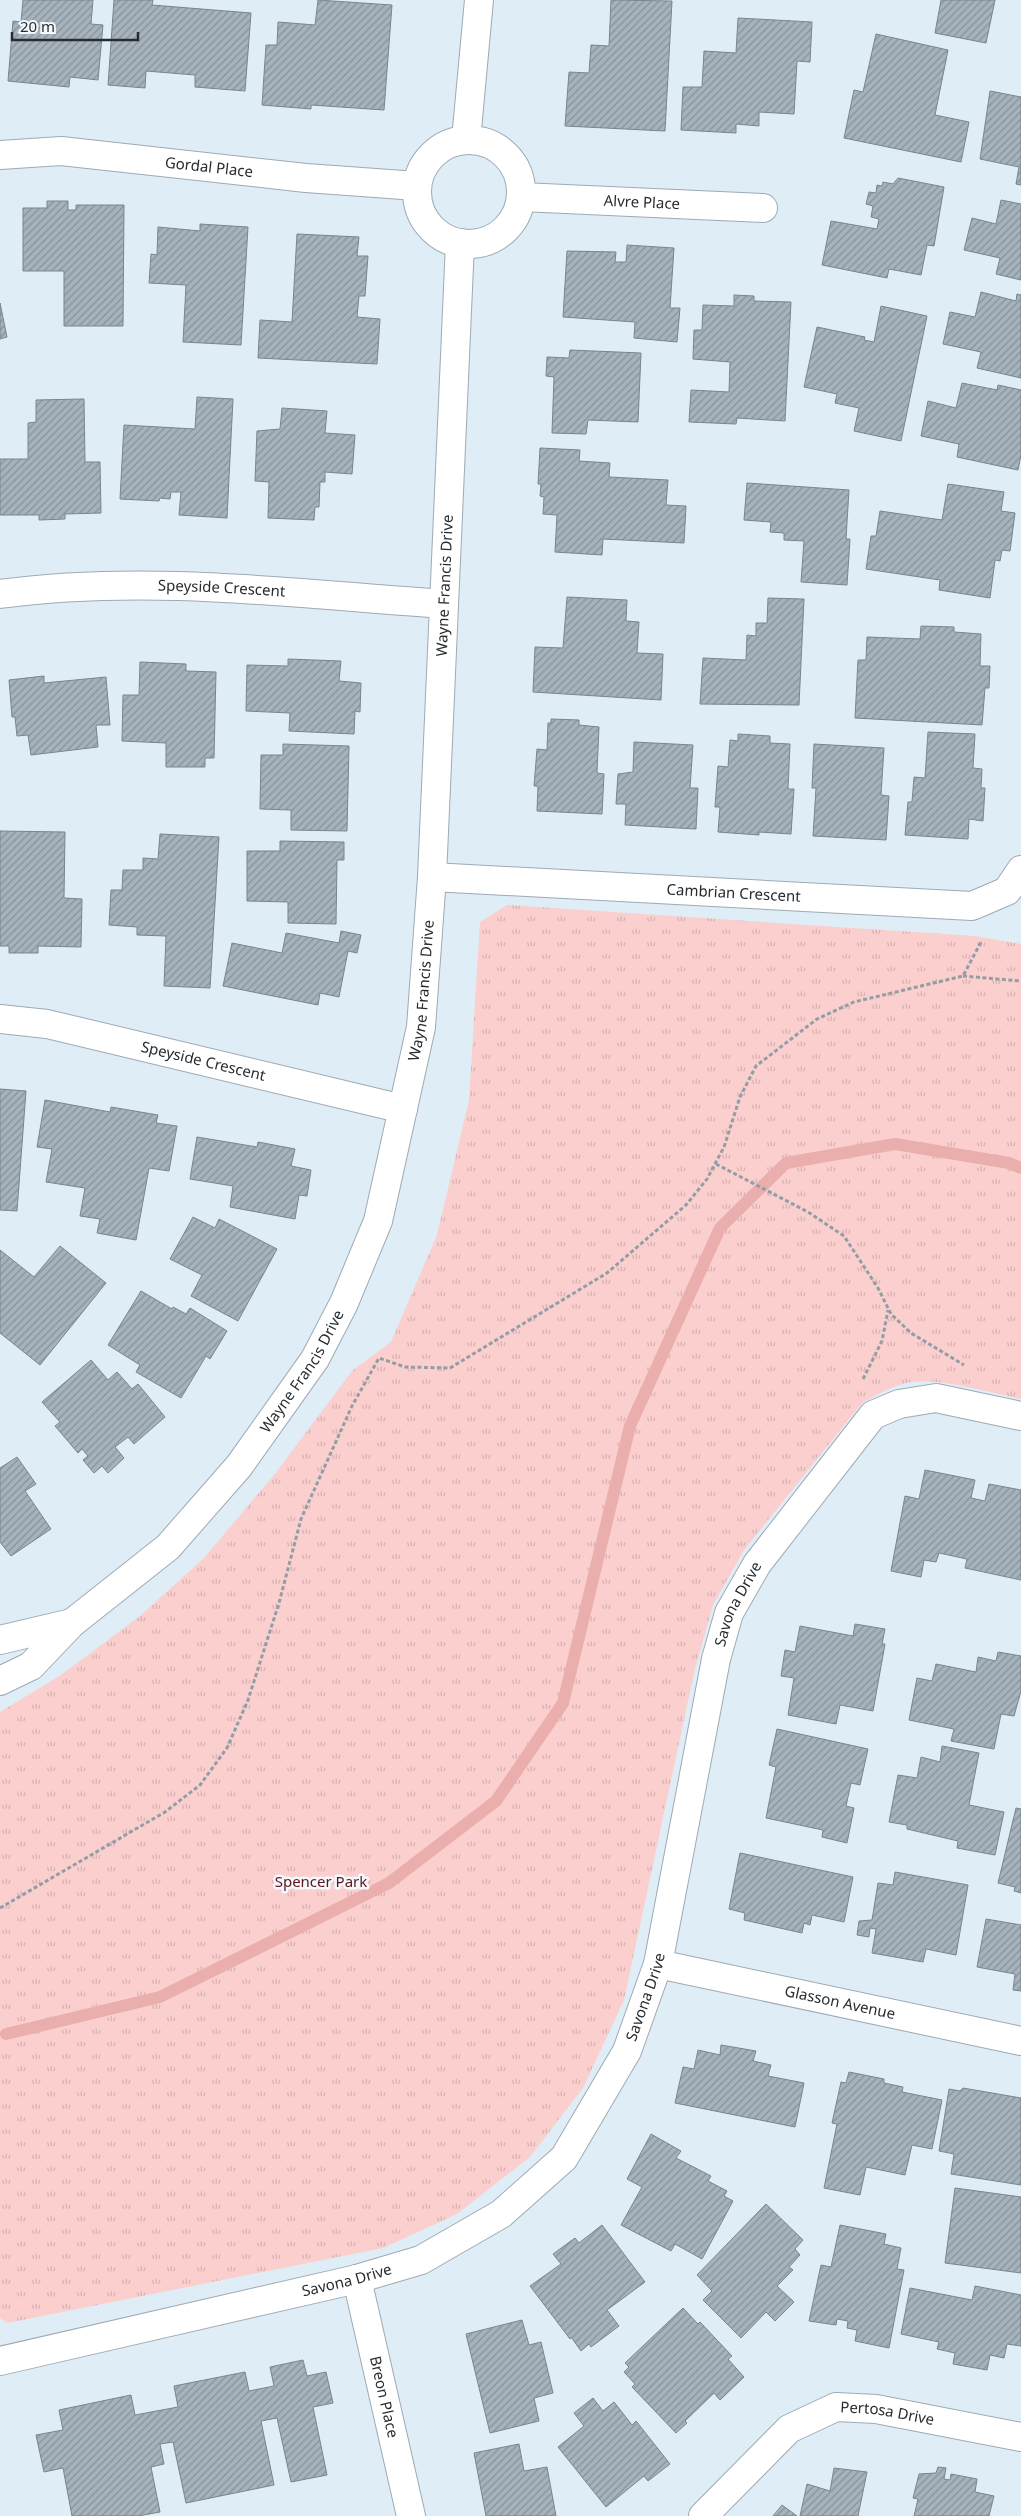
<svg xmlns="http://www.w3.org/2000/svg" width="1021" height="2516" font-family="'Noto Sans',sans-serif">
  <defs>
    <pattern id="park-tufts" width="24" height="20" patternUnits="userSpaceOnUse" patternTransform="scale(1.25)"><rect width="24" height="20" fill="#fbcfce"/><path d="M3 7l-1-3M5 7V3M7 7l1-3M15 17l-1-3M17 17v-4M19 17l1-3" fill="none" stroke="#d7b2b1"/></pattern>
    <pattern id="building-hatch" width="6" height="6" patternUnits="userSpaceOnUse" patternTransform="scale(1.25)"><rect width="6" height="6" fill="#a6b2bc"/><path d="M-1 1l2-2M0 6l6-6M5 7l2-2" fill="none" stroke="#879199"/></pattern>
  </defs>
  <rect width="100%" height="100%" fill="#dfedf7"/>
  <path fill="url(#park-tufts)" d="M507,905L975,936L1021,944V1399C991,1393 941,1378 911,1382C895,1384 877,1395 862,1403L744,1550L713,1605L694,1673L624,2000L583,2088L530,2157L457,2214L383,2248L7,2323L0,2318V1712L61,1675L140,1616L204,1558L274,1475L352,1371L391,1342L437,1235L469,1100L480,922Z"/>
  <g fill="none" stroke-linecap="round" stroke-linejoin="round">
    <path stroke="#eaafad" stroke-width="12" d="M6,2034L160,1997L389,1883L496,1801L563,1703L630,1426L720,1228L786,1163L895,1144L1009,1163L1021,1168"/>
  </g>
  <path fill="url(#building-hatch)" stroke="#79858e" d="M23,0H93L91,24L103,25L98,80L70,77L69,87L8,81L13,21L21,22Z
    M114,0H153L152,5L251,13L245,91L195,87V75L146,71L145,88L108,85Z
    M318,0L392,5L384,110L311,105V109L262,105L266,45H277L278,22L315,25Z
    M611,0L672,1L665,131L565,126L569,72L589,73L591,45L609,46Z
    M941,0H995L986,43L935,33Z
    M738,18L812,22L810,62L797,61L794,114L759,112V126L736,124V133L681,130L683,87H702L704,51L736,53Z
    M876,34L948,50L935,115L969,122L961,162L844,138L854,90L863,92Z
    M990,91L1021,97V185L1016,184L1019,167L980,159Z
    M898,178L944,187L934,246L927,245L921,275L889,269L887,278L822,265L831,221L877,229L879,219L871,217L873,206L866,204L869,192L876,193L877,185L882,186L883,182L893,184Z
    M1001,200L1021,204V280L996,274L1000,258L964,250L972,218L996,224Z
    M47,201H68V210H76V205H124L123,326H64V271H23V208H47Z
    M200,224L248,227L241,345L183,342L186,285L149,283L151,254L157,255L158,227L200,231Z
    M297,234L359,237L357,256H368L365,296H359L357,317L380,319L377,364L258,358L260,320L292,322Z
    M627,245L674,248L670,308H680L677,342L634,338L635,322L563,317L567,251L616,252L615,262H626Z
    M981,292L1016,301L1017,294L1021,295V378L977,368L981,352L943,344L950,312L975,317Z
    M734,295L754,296V301L791,302L785,421L737,418L736,424L689,422L691,390L729,392L730,362L693,359L694,330H702L703,305L734,306Z
    M0,303L7,337L0,339Z
    M881,306L927,316L901,441L854,431L859,408L835,403L837,394L804,387L817,327L865,337L864,340L874,342Z
    M570,350L641,353L638,422L588,420L586,434L552,433L554,377L546,376L547,357L569,358Z
    M962,383L997,390L998,385L1021,390V455L1018,470L957,457L959,444L921,436L928,401L956,408Z
    M197,397L233,399L227,518L179,515L181,492H171L170,499L160,498L159,501L120,499L124,425L195,429Z
    M84,399L85,462H100L101,513L65,514V519L39,520V515H0V459H28V423L36,422V400Z
    M282,408L327,411L325,433L355,435L352,474L325,472V482H320L319,507H315L314,520L268,518L269,482L255,481L257,431L280,429Z
    M540,448L580,450L579,461L610,463L609,477L668,480L666,505L686,506L684,543L603,539L602,555L555,552L557,515L543,514L544,497L540,496L541,484H538Z
    M747,483L849,490L846,539H850L847,585L801,582L804,541L784,540V533L770,532L771,522L744,520Z
    M948,484L1004,492L1001,511L1015,513L1010,551L1002,550L1000,561L995,560L990,598L939,590L940,580L866,569L871,536H876L880,511L942,520Z
    M567,597L627,600L626,621L639,622L637,653L663,654L661,700L533,692L535,647L563,648Z
    M768,598L804,599L799,705L700,704L703,658L746,660L747,635L756,636V623H767Z
    M921,626L954,627V632L981,634L980,666H990L989,688H985L982,725L855,718L858,660H866L867,637L920,639Z
    M288,659L341,661L339,681L361,683L360,712L355,711L354,734L289,731L290,713L246,711L247,665L288,666Z
    M140,662L186,664V671L216,672L214,758H205V767H166V743L122,741L123,695H139Z
    M44,676V683L106,677L110,725H96L98,747L31,755L28,735L17,736L15,717H12L9,680Z
    M551,719L579,720V725L599,727L597,773L604,774L602,814L537,811L538,786H534L537,749L547,750L548,723H551Z
    M928,732L975,734L973,768L982,769L981,788H985L983,821L969,819L968,839L905,835L908,802H912L914,777L925,778Z
    M738,734L770,736V743L790,744L788,789H794L791,834L759,832V835L718,832L720,807H715L718,766L728,767L730,740L738,741Z
    M634,742L693,745L690,788H698L696,829L625,825L626,804H616L618,774L633,772Z
    M283,744L349,746L347,831L291,830V810L260,809L261,755H283Z
    M814,744L884,748L881,795L889,796L886,840L813,836L816,788H812Z
    M0,831L65,832L64,898L82,899L81,947L38,946V953H9V946H0Z
    M160,834L219,837L210,988L164,986L166,936L137,935V927L109,925L111,890H122L123,870H143V858L158,859Z
    M280,841L344,842V860H337L336,924L288,923V902L247,901V851H280Z
    M341,931L361,935L357,953L348,951L339,997L320,993L318,1005L223,986L232,943L282,953L286,933L339,943Z
    M0,1089L26,1091L17,1211L0,1210Z
    M45,1100L110,1112L111,1107L158,1115L156,1123L177,1126L169,1171L149,1168L136,1240L97,1233L100,1219L80,1216L85,1188L46,1182L52,1149L37,1147Z
    M197,1137L257,1147L258,1142L295,1149L291,1166L311,1170L307,1196L299,1195L295,1219L230,1207L233,1186L190,1179Z
    M193,1217L215,1228L219,1219L277,1249L238,1321L191,1296L202,1275L170,1259Z
    M60,1246L106,1283L40,1365L0,1333V1250L34,1277Z
    M141,1291L172,1309L173,1307L186,1314L190,1308L227,1331L210,1359L206,1356L181,1398L136,1372L140,1365L108,1345Z
    M91,1360L108,1380L117,1372L132,1389L138,1384L165,1417L134,1444L128,1437L115,1447L124,1458L108,1473L102,1466L94,1473L83,1460L88,1456L82,1449L78,1453L55,1426L60,1422L42,1402Z
    M17,1457L36,1484L25,1491L51,1529L11,1556L0,1542V1468Z
    M925,1470L975,1480L971,1498L985,1501L989,1484L1021,1490V1580L965,1568L967,1559L939,1553L936,1562L924,1560L921,1577L891,1571L905,1496L919,1499Z
    M855,1624L885,1629L882,1644H885L873,1711L840,1705L836,1724L788,1715L794,1678L781,1676L785,1650L795,1652L800,1626L853,1636Z
    M998,1652L1021,1656V1691L1014,1716L1001,1714L994,1749L951,1741L954,1729L909,1720L917,1678L932,1681L936,1664L976,1672L978,1657L996,1661Z
    M777,1729L868,1749L860,1785L851,1783L846,1806L854,1808L847,1843L822,1837L823,1830L766,1818L776,1767L769,1765Z
    M942,1746L979,1753L969,1805L1004,1812L995,1855L957,1848L958,1841L907,1829V1825L889,1822L898,1775L917,1778L921,1757L940,1762Z
    M1016,1808L1021,1809V1893L1014,1891L1015,1887L998,1883Z
    M740,1853L853,1877L844,1922L812,1915L810,1925L804,1923L802,1933L744,1920L745,1913L729,1909Z
    M895,1872L968,1885L956,1955L926,1949L923,1962L872,1953L876,1929L870,1928L869,1937L857,1935L859,1921L872,1920L878,1883L893,1885Z
    M986,1919L1021,1925V1991L1013,1990L1015,1974L977,1967Z
    M721,2045L756,2051L753,2061L771,2065L768,2076L804,2083L795,2127L675,2103L683,2067L694,2069L698,2050L720,2055Z
    M849,2072L884,2079V2083L903,2087L902,2092L942,2100L932,2149L912,2145L905,2175L866,2167L860,2195L824,2188L837,2124L832,2123L841,2082L846,2083Z
    M963,2088L1021,2098V2185L951,2174L954,2154L939,2151L949,2089L960,2091Z
    M651,2134L681,2151L676,2158L711,2176L708,2181L727,2191L724,2196L733,2201L702,2259L675,2244L671,2251L621,2225L642,2187L627,2179Z
    M955,2188L1021,2197V2273L945,2263Z
    M766,2204L803,2240L795,2249L800,2255L789,2267L793,2270L777,2286L794,2302L775,2321L766,2312L741,2338L703,2300L712,2291L697,2275Z
    M602,2225L645,2282L607,2310L619,2326L591,2347L589,2344L581,2351L571,2337L570,2339L530,2286L561,2264L553,2254L575,2238L579,2243Z
    M840,2225L886,2234L884,2244L901,2248L897,2269L904,2270L889,2348L855,2341L857,2330L847,2328L848,2321L837,2319L836,2325L809,2321L821,2265L831,2267Z
    M975,2286L1021,2295V2346L1007,2344L1004,2358L990,2355L987,2370L953,2364L955,2353L937,2349L939,2342L901,2334L910,2288L972,2300Z
    M683,2308L698,2324L700,2322L732,2356L728,2359L744,2377L720,2400L714,2393L685,2421L687,2423L676,2433L632,2387L635,2384L624,2372L629,2367L625,2363Z
    M522,2320L529,2345L541,2342L553,2393L534,2398L539,2421L490,2433L466,2334Z
    M303,2360L307,2376L326,2372L333,2403L313,2407L327,2475L291,2482L277,2418L261,2421L274,2485L186,2503L173,2442L160,2444L164,2464L151,2467L160,2512L138,2516H72L63,2468L44,2472L36,2435L63,2430L59,2410L131,2395L135,2415L178,2407L174,2386L245,2372L249,2391L274,2386L270,2367Z
    M593,2398L603,2411L614,2402L632,2425L636,2421L670,2464L648,2481L644,2476L606,2507L558,2447L584,2426L574,2413Z
    M519,2444L524,2471L547,2467L556,2516H486L474,2453Z
    M938,2467L946,2468L944,2479L950,2480L951,2474L977,2479L975,2492L994,2496L989,2516H914L918,2499L913,2498L919,2474L936,2473Z
    M834,2468L867,2472L858,2516H800L807,2484L830,2491Z
    M782,2505L797,2516H773Z"/>
  <g fill="none" stroke-linecap="round" stroke-linejoin="round">
    <defs>
      <g id="minor">
        <path d="M466,140L479,0"/>
        <circle cx="469" cy="192" r="52"/>
        <path id="s1" d="M0,155L61,151L306,178L417,186"/>
        <path id="s2" d="M521,197L763,208"/>
        <path id="s3" d="M0,594C148,574 297,594 444,604"/>
        <path id="s4" d="M432,877L972,906L1007,891L1021,870"/>
        <path id="s5" d="M0,1019L47,1024L403,1109"/>
        <path d="M0,1640L72,1623"/>
        <path id="s6" d="M0,1681L31,1666L72,1623L168,1547L239,1466L315,1359L344,1303L378,1221L421,1027L432,877L460,243"/>
        <path id="s7" d="M658,1964L1021,2041"/>
        <path id="s8" d="M357,2279L411,2516"/>
        <path id="s9" d="M0,2361L357,2279L421,2260L501,2214L564,2158L627,2051L658,1964L716,1659L729,1613L757,1564L873,1415L899,1404L936,1398L1021,1416"/>
        <path id="s10" d="M703,2516L789,2429L836,2407L876,2409L1021,2437"/>
      </g>
    </defs>
    <use href="#minor" stroke="#9eaab4" stroke-width="30"/>
    <path stroke="#939da5" stroke-width="3" stroke-dasharray="4 2.5" stroke-linecap="butt" d="M963,976L1021,981
      M716,1164L808,1212L844,1236L878,1288L891,1314L911,1333L964,1365
      M863,1379L882,1341L888,1310
      M0,1908L165,1812L200,1785L227,1748L248,1700L279,1603L301,1519L352,1406L379,1358L405,1367L450,1368L607,1273L686,1205L707,1179L724,1147L740,1097L756,1066L817,1019L854,1002L963,976L981,942"/>
    <use href="#minor" stroke="#fff" stroke-width="28"/>
  </g>
  <g text-anchor="middle" stroke-width="5" stroke-linejoin="round" paint-order="stroke">
    <g font-size="15" fill="#272c30" stroke="#f3f9fd">
      <text dy="5" stroke="none"><textPath href="#s1" startOffset="210">Gordal Place</textPath></text>
      <text dy="5" stroke="none"><textPath href="#s2" startOffset="121">Alvre Place</textPath></text>
      <text dy="5" stroke="none"><textPath href="#s6" startOffset="1248">Wayne Francis Drive</textPath></text>
      <text dy="5" stroke="none"><textPath href="#s3" startOffset="222">Speyside Crescent</textPath></text>
      <text dy="5" stroke="none"><textPath href="#s4" startOffset="302">Cambrian Crescent</textPath></text>
      <text dy="5" stroke="none"><textPath href="#s6" startOffset="842">Wayne Francis Drive</textPath></text>
      <text dy="5" stroke="none"><textPath href="#s5" startOffset="208">Speyside Crescent</textPath></text>
      <text dy="5" stroke="none"><textPath href="#s6" startOffset="438">Wayne Francis Drive</textPath></text>
      <text dy="5" stroke="none"><textPath href="#s9" startOffset="1196">Savona Drive</textPath></text>
      <text dy="5" stroke="none"><textPath href="#s9" startOffset="791">Savona Drive</textPath></text>
      <text dy="5" stroke="none"><textPath href="#s7" startOffset="186">Glasson Avenue</textPath></text>
      <text dy="5" stroke="none"><textPath href="#s9" startOffset="356">Savona Drive</textPath></text>
      <text dy="5" stroke="none"><textPath href="#s8" startOffset="121">Breon Place</textPath></text>
      <text dy="5" stroke="none"><textPath href="#s10" startOffset="226">Pertosa Drive</textPath></text>
    </g>
    <g font-size="15" fill="#5b161c" stroke="#f3f9fd">
      <text x="321" y="1887">Spencer Park</text>
    </g>
  </g>
  <path d="M12 32v8h126v-8" fill="none" stroke="#272c30" stroke-width="2.5"/>
  <text x="20" y="32" font-size="15" fill="#272c30" stroke="#f3f9fd" stroke-width="4" paint-order="stroke">20 m</text>
</svg>
